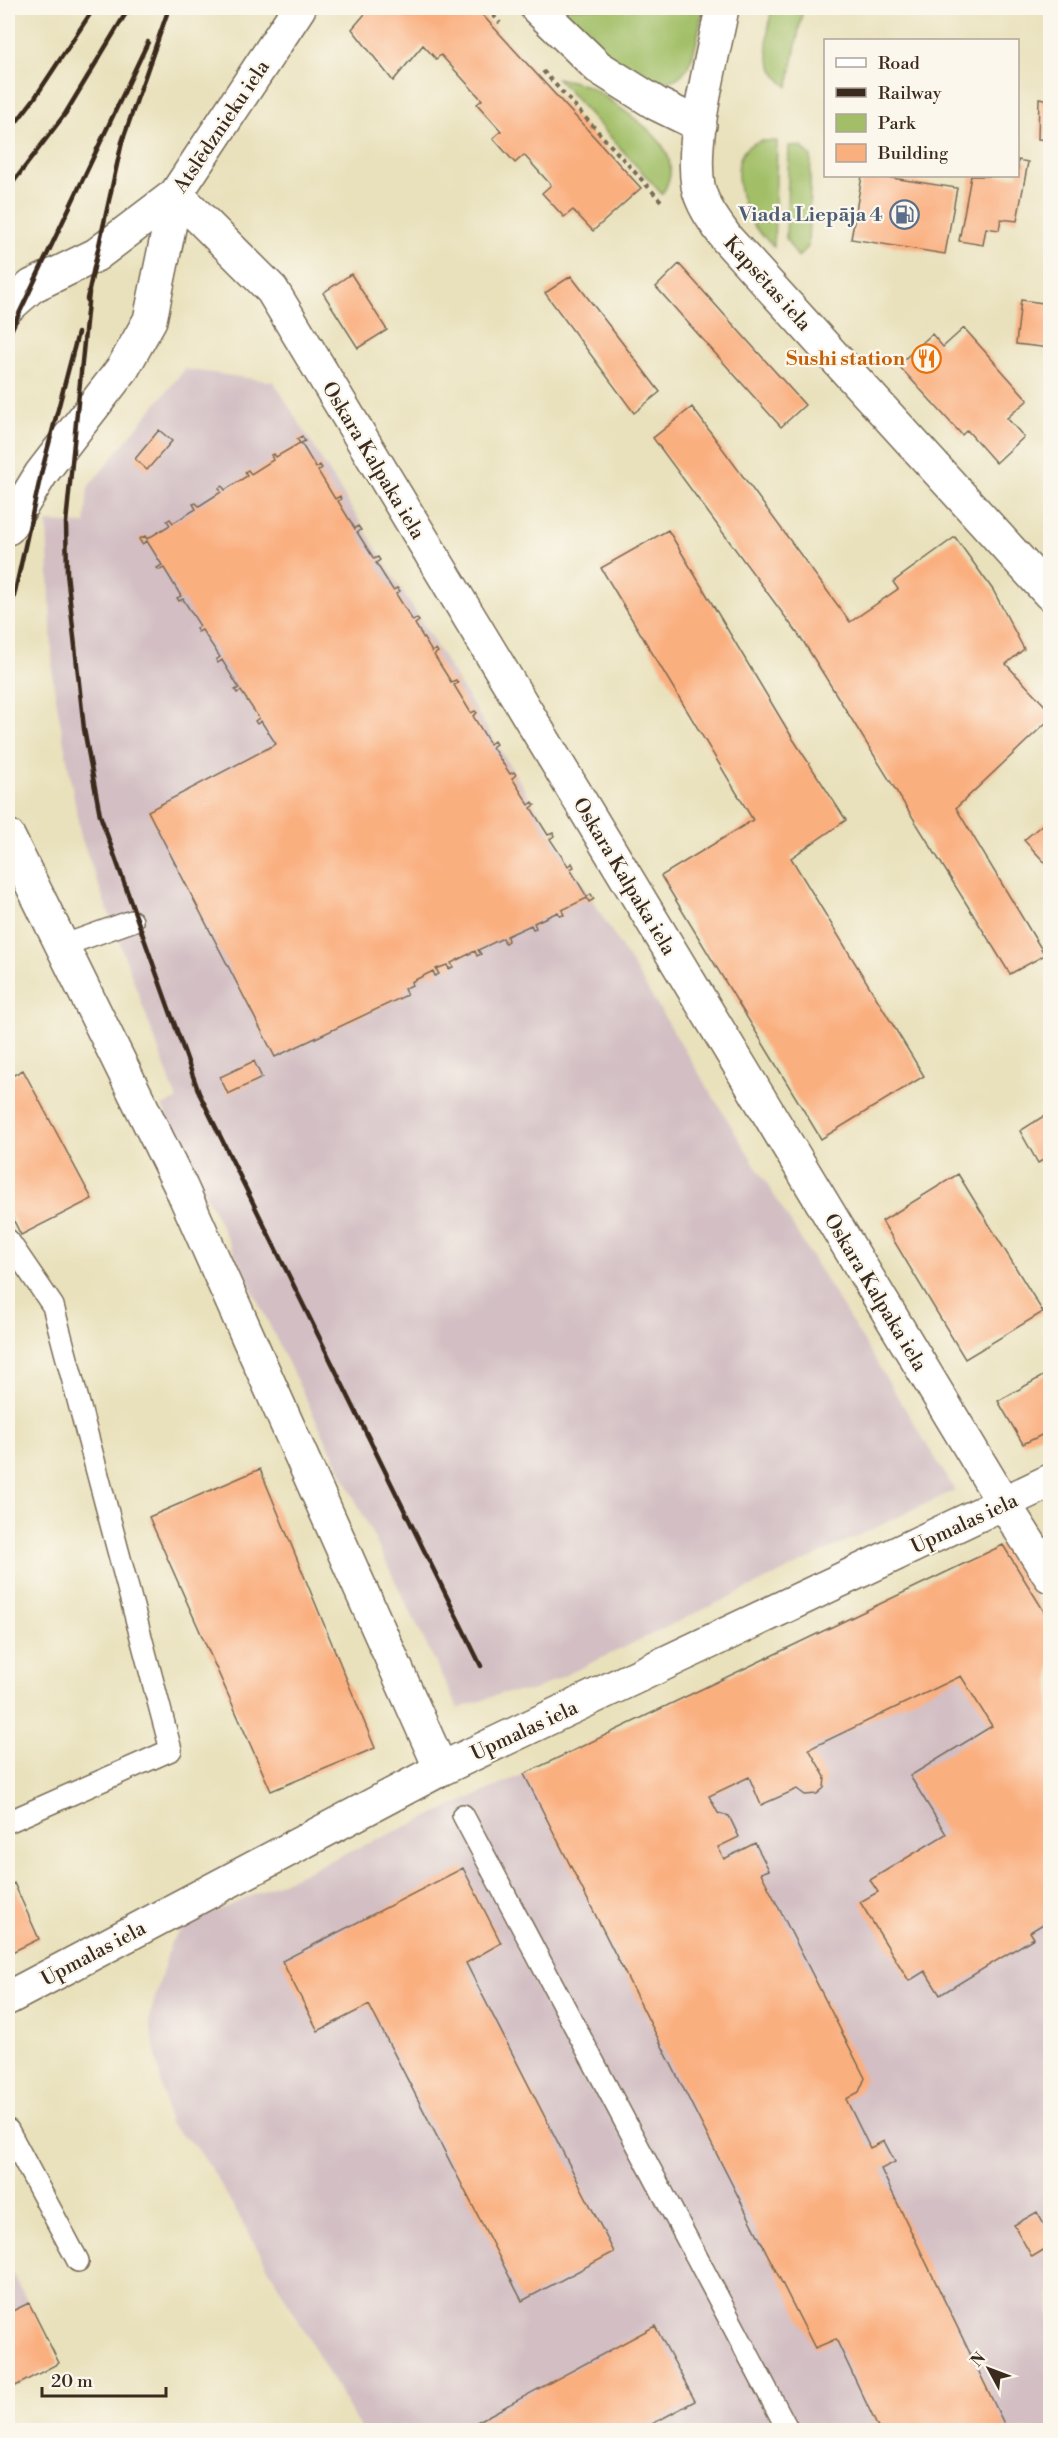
<svg xmlns="http://www.w3.org/2000/svg" width="1058" height="2438" font-family="'Libre Bodoni',serif">
  <rect width="100%" height="100%" fill="#fbf7ec"/>
  <filter id="ink" filterUnits="userSpaceOnUse"><feTurbulence type="fractalNoise" baseFrequency=".0167" numOctaves="2"/><feDisplacementMap in="SourceGraphic" scale="12" xChannelSelector="R" yChannelSelector="G"/><feConvolveMatrix kernelMatrix="1 2 1 2 8 2 1 2 1" color-interpolation-filters="sRGB"/></filter>
  <filter id="wash" filterUnits="userSpaceOnUse"><feTurbulence type="fractalNoise" baseFrequency=".008" numOctaves="4" result="noise"/><feDisplacementMap in="SourceGraphic" scale="24" xChannelSelector="R" yChannelSelector="G"/><feGaussianBlur stdDeviation="1.35" result="paint"/><feColorMatrix in="noise" values="0 0 0 0 0 0 0 0 0 0 0 0 0 0 0 0 0 1.4 0 .05"/><feComposite in="paint" operator="in"/></filter>
  <g filter="url(#wash)">
    <rect width="100%" height="100%" fill="#e9e1bc"/>
    <path fill="#d2bec3" d="M185,369L274,382L955,1490L532,1691L503,1693L458,1709L162,1106L177,1100L81,837L53,681L47,522L85,524L88,487Z
      M1003,1545L1050,1621V2430H361L217,2178L197,2148L169,2124L149,2019L171,1942L186,1925L524,1774Z
      M8,2264L59,2363L8,2390Z"/>
    <path fill="#a2bf67" stroke="#6e7442" stroke-width="1.5" d="M556,8H703C699,25 698,46 690,62C664,121 580,29 556,8Z
      M772,8H803L788,87C761,66 766,37 772,8Z
      M557,78C565,80 575,81 584,85C596,89 608,99 619,107C647,127 688,155 662,194Z
      M777,141L774,247C768,240 759,233 754,226C741,206 724,152 758,142C763,140 772,141 777,141Z
      M789,146L802,147L811,157L808,247L798,257L786,239Z"/>
    <g id="blocks">
      <path fill="#faaf7f" d="M370,8H476L641,188L593,231L573,210L564,217L542,193L551,185L524,155L515,163L493,138L501,131L477,104L482,100L441,55L436,59L423,45L393,81L352,29Z
        M1039,98L1050,100V140L1038,139Z
        M1018,160L1028,162L1017,221L1001,219L999,230L986,228L983,245L959,241L971,176H1018Z
        M862,176H879L957,188L945,254L851,239Z
        M679,264L805,405L781,427L656,287Z
        M351,274L387,330L358,348L323,293Z
        M571,276L660,392L634,413L545,293Z
        M1021,300L1050,304V348L1016,344Z
        M964,328L1028,400L1007,418L1024,437L996,463L967,430L962,435L898,365L932,334L943,347Z
        M692,407L850,622L898,589L893,582L955,537L993,590L1024,649L1006,664L1050,711V719L956,808L1045,955L1010,974L803,641L653,438Z
        M159,430L172,441L147,470L135,459Z
        M302,436L305,441L301,443L316,468L320,465L322,468L318,471L335,499L340,496L341,499L338,501L355,529L358,526L361,530L357,532L374,559L378,557L380,560L376,563L393,590L397,588L400,591L396,594L413,621L417,618L419,621L415,624L432,652L436,649L438,652L434,655L451,682L456,680L458,683L454,685L471,713L475,711L477,713L473,716L490,744L494,741L496,744L492,747L510,774L514,772L516,775L512,778L529,805L533,802L535,805L531,808L548,835L553,833L554,836L550,839L568,866L572,863L574,867L570,869L587,897L591,894L594,899L589,902L587,898L562,910L564,915L560,916L558,912L534,923L536,928L533,929L531,925L507,936L508,941L505,943L503,938L478,950L481,954L477,956L475,951L451,963L453,967L449,969L447,965L436,969L439,974L435,976L433,971L411,982L412,985L404,989L407,995L275,1057L148,811L276,744L261,721L257,724L255,721L259,718L241,691L237,693L235,690L239,688L222,660L218,663L216,660L220,657L202,630L198,632L196,629L200,626L183,599L179,601L177,598L181,596L164,568L160,570L157,568L162,565L147,541L142,544L139,539L145,536L147,539L170,525L167,521L170,519L173,523L196,509L193,504L196,503L199,506L221,492L219,488L222,486L225,490L247,476L245,472L248,470L251,474L273,460L271,455L274,454L276,457L300,443L297,439Z
        M668,530L793,739L846,820L791,858L924,1076L821,1139L661,876L753,820L601,568Z
        M1050,818V868L1024,840Z
        M254,1061L262,1078L228,1094L220,1077Z
        M23,1070L92,1199L21,1235L8,1209V1078Z
        M1050,1112V1156L1038,1163L1020,1131Z
        M958,1174L1043,1312L965,1359L882,1221Z
        M1050,1372V1431L1023,1444L998,1401Z
        M260,1469L375,1748L271,1791L149,1517Z
        M1003,1545L1050,1621V1906L1042,1911L1048,1921L1030,1932L1034,1938L940,1995L925,1971L909,1981L860,1902L878,1892L870,1880L946,1834L910,1776L992,1726L961,1676L809,1749L825,1777L824,1788L817,1794L805,1795L797,1789L761,1805L749,1777L709,1796L718,1813L729,1816L739,1837L718,1847L724,1859L755,1843L769,1870L761,1873L865,2078L859,2092L846,2099L870,2148L884,2141L895,2162L881,2169L1007,2430H879L836,2339L815,2348L524,1774Z
        M463,1868L501,1943L466,1963L614,2252L522,2301L369,2005L318,2031L282,1961Z
        M14,1883L39,1939L8,1954V1887Z
        M1037,2212L1050,2235V2246L1032,2257L1014,2225Z
        M29,2303L59,2363L8,2390V2313Z
        M655,2326L695,2401L641,2430H462Z"/>
    </g>
  </g>
  <g filter="url(#ink)">
    <use href="#blocks" fill-opacity="0" stroke="#786a55" stroke-width="1.5"/>
    <g fill="none" stroke-linecap="round" stroke-linejoin="round">
      <defs>
        <path id="service" d="M62,946L132,921
          M8,1240L53,1306L171,1750L8,1822
          M463,1815L788,2430
          M8,2130L78,2261"/>
        <path id="minor" d="M537,8L598,67L657,104L700,125
          M722,8C713,58 690,136 698,186C702,206 716,223 727,239L1050,594
          M176,194L272,290L1004,1504L1050,1576
          M8,307L32,286L96,255L176,194L299,8
          M8,528L41,474L123,368L150,320L176,194
          M8,836L181,1187L441,1769
          M8,1998L441,1769L1050,1481"/>
      </defs>
      <use href="#service" stroke="#786a55" stroke-width="24"/>
      <use href="#minor" stroke="#786a55" stroke-width="36"/>
      <path stroke="#786a55" stroke-width="4" stroke-dasharray="4.5 4.5" stroke-linecap="butt" d="M487,8L500,23
        M543,71L661,201"/>
      <use href="#service" stroke="#fff" stroke-width="21"/>
      <use href="#minor" stroke="#fff" stroke-width="33"/>
      <path stroke="#3b2a1e" stroke-width="4.5" d="M8,133L34,99L94,8
        M8,189L65,114L129,8
        M89,292L66,523L67,573L84,729L100,815L199,1093L481,1666
        M87,299L122,142L169,8
        M8,337L148,42
        M8,623L41,474L78,333"/>
    </g>
  </g>
  <defs>
    <symbol id="fuel-ring" viewBox="-11 -11 22 22"><circle r="9.5" fill="#fbf7ec" stroke="#5c6f8a" stroke-width="1.5"/><path d="M-5.5-6h7V0h2V4h1.3V-2.5L3-4.5l.8-.8L6-3V5H2.5V1h-1V6h-7ZM-4.2-4.7v3.2H.2V-4.7Z" fill="#5c6f8a"/></symbol>
    <symbol id="restaurant-ring" viewBox="-11 -11 22 22"><circle r="9.5" fill="#fbf7ec" stroke="#e8710a" stroke-width="1.5"/><path d="M-5-6h1v4h1v-4h1v4h1v-4h1v5L-1.5 .5V6h-2V.5L-5-1ZM5-6V6H3V1.5H1.5Q1.5-4 5-6Z" fill="#e8710a"/></symbol>
  </defs>
  <g fill-rule="evenodd">
    <use href="#fuel-ring" x="888" y="198" width="33" height="33"/>
    <use href="#restaurant-ring" x="910" y="342" width="33" height="33"/>
  </g>
  <g text-anchor="middle" stroke-width="4.5" stroke-linejoin="round" paint-order="stroke">
    <g font-size="20" fill="#3b2a1e" stroke="#fbf7ec">
      <text transform="translate(221 126) rotate(-56)" y="7">Atslēdznieku iela</text>
      <text transform="translate(768 283) rotate(48)" y="7">Kapsētas iela</text>
      <text transform="translate(374 460) rotate(59)" y="7">Oskara Kalpaka iela</text>
      <text transform="translate(625 876) rotate(59)" y="7">Oskara Kalpaka iela</text>
      <text transform="translate(876 1292) rotate(59)" y="7">Oskara Kalpaka iela</text>
      <text transform="translate(964 1523) rotate(-25)" y="7">Upmalas iela</text>
      <text transform="translate(524 1730) rotate(-25)" y="7">Upmalas iela</text>
      <text transform="translate(93 1953) rotate(-28)" y="7">Upmalas iela</text>
    </g>
    <g font-size="20" font-weight="bold" fill="#4e5e75" stroke="#fbf7ec" text-anchor="end">
      <text x="883" y="221">Viada Liepāja 4</text>
    </g>
    <g font-size="20" font-weight="bold" fill="#c56008" stroke="#fbf7ec" text-anchor="end">
      <text x="905" y="365">Sushi station</text>
    </g>
  </g>
  <rect width="1058" height="2438" fill="none" stroke="#fbf7ec" stroke-width="30"/>
  <rect x="824" y="39" width="195" height="138" fill="#fbf7ec" stroke="#aea59a" stroke-width="1.5"/>
  <rect x="836" y="58" width="30" height="9" fill="#ffffff" stroke="#aea59a" stroke-width="1.5"/>
  <text x="878" y="69" font-size="18" fill="#3b2a1e">Road</text>
  <rect x="836" y="88" width="30" height="9" fill="#3b2a1e" stroke="#aea59a" stroke-width="1.5"/>
  <text x="878" y="99" font-size="18" fill="#3b2a1e">Railway</text>
  <rect x="836" y="114" width="30" height="18" fill="#a2bf67" stroke="#aea59a" stroke-width="1.5"/>
  <text x="878" y="129" font-size="18" fill="#3b2a1e">Park</text>
  <rect x="836" y="144" width="30" height="18" fill="#faaf7f" stroke="#aea59a" stroke-width="1.5"/>
  <text x="878" y="159" font-size="18" fill="#3b2a1e">Building</text>
  <g transform="translate(989 2369) rotate(311)" stroke="#fbf7ec" stroke-width="4.5" paint-order="stroke">
  <path d="M0-4.5L10 22L0 15L-10 22Z" fill="#3b2a1e"/>
  <text y="-9" font-size="16" font-weight="bold" text-anchor="middle" fill="#3b2a1e">N</text>
  </g>
  <path d="M42 2387v9h124v-9" fill="none" stroke="#3b2a1e" stroke-width="3"/>
  <text x="51" y="2387" font-size="18" fill="#3b2a1e" stroke="#fbf7ec" stroke-width="4.5" paint-order="stroke">20 m</text>
</svg>
